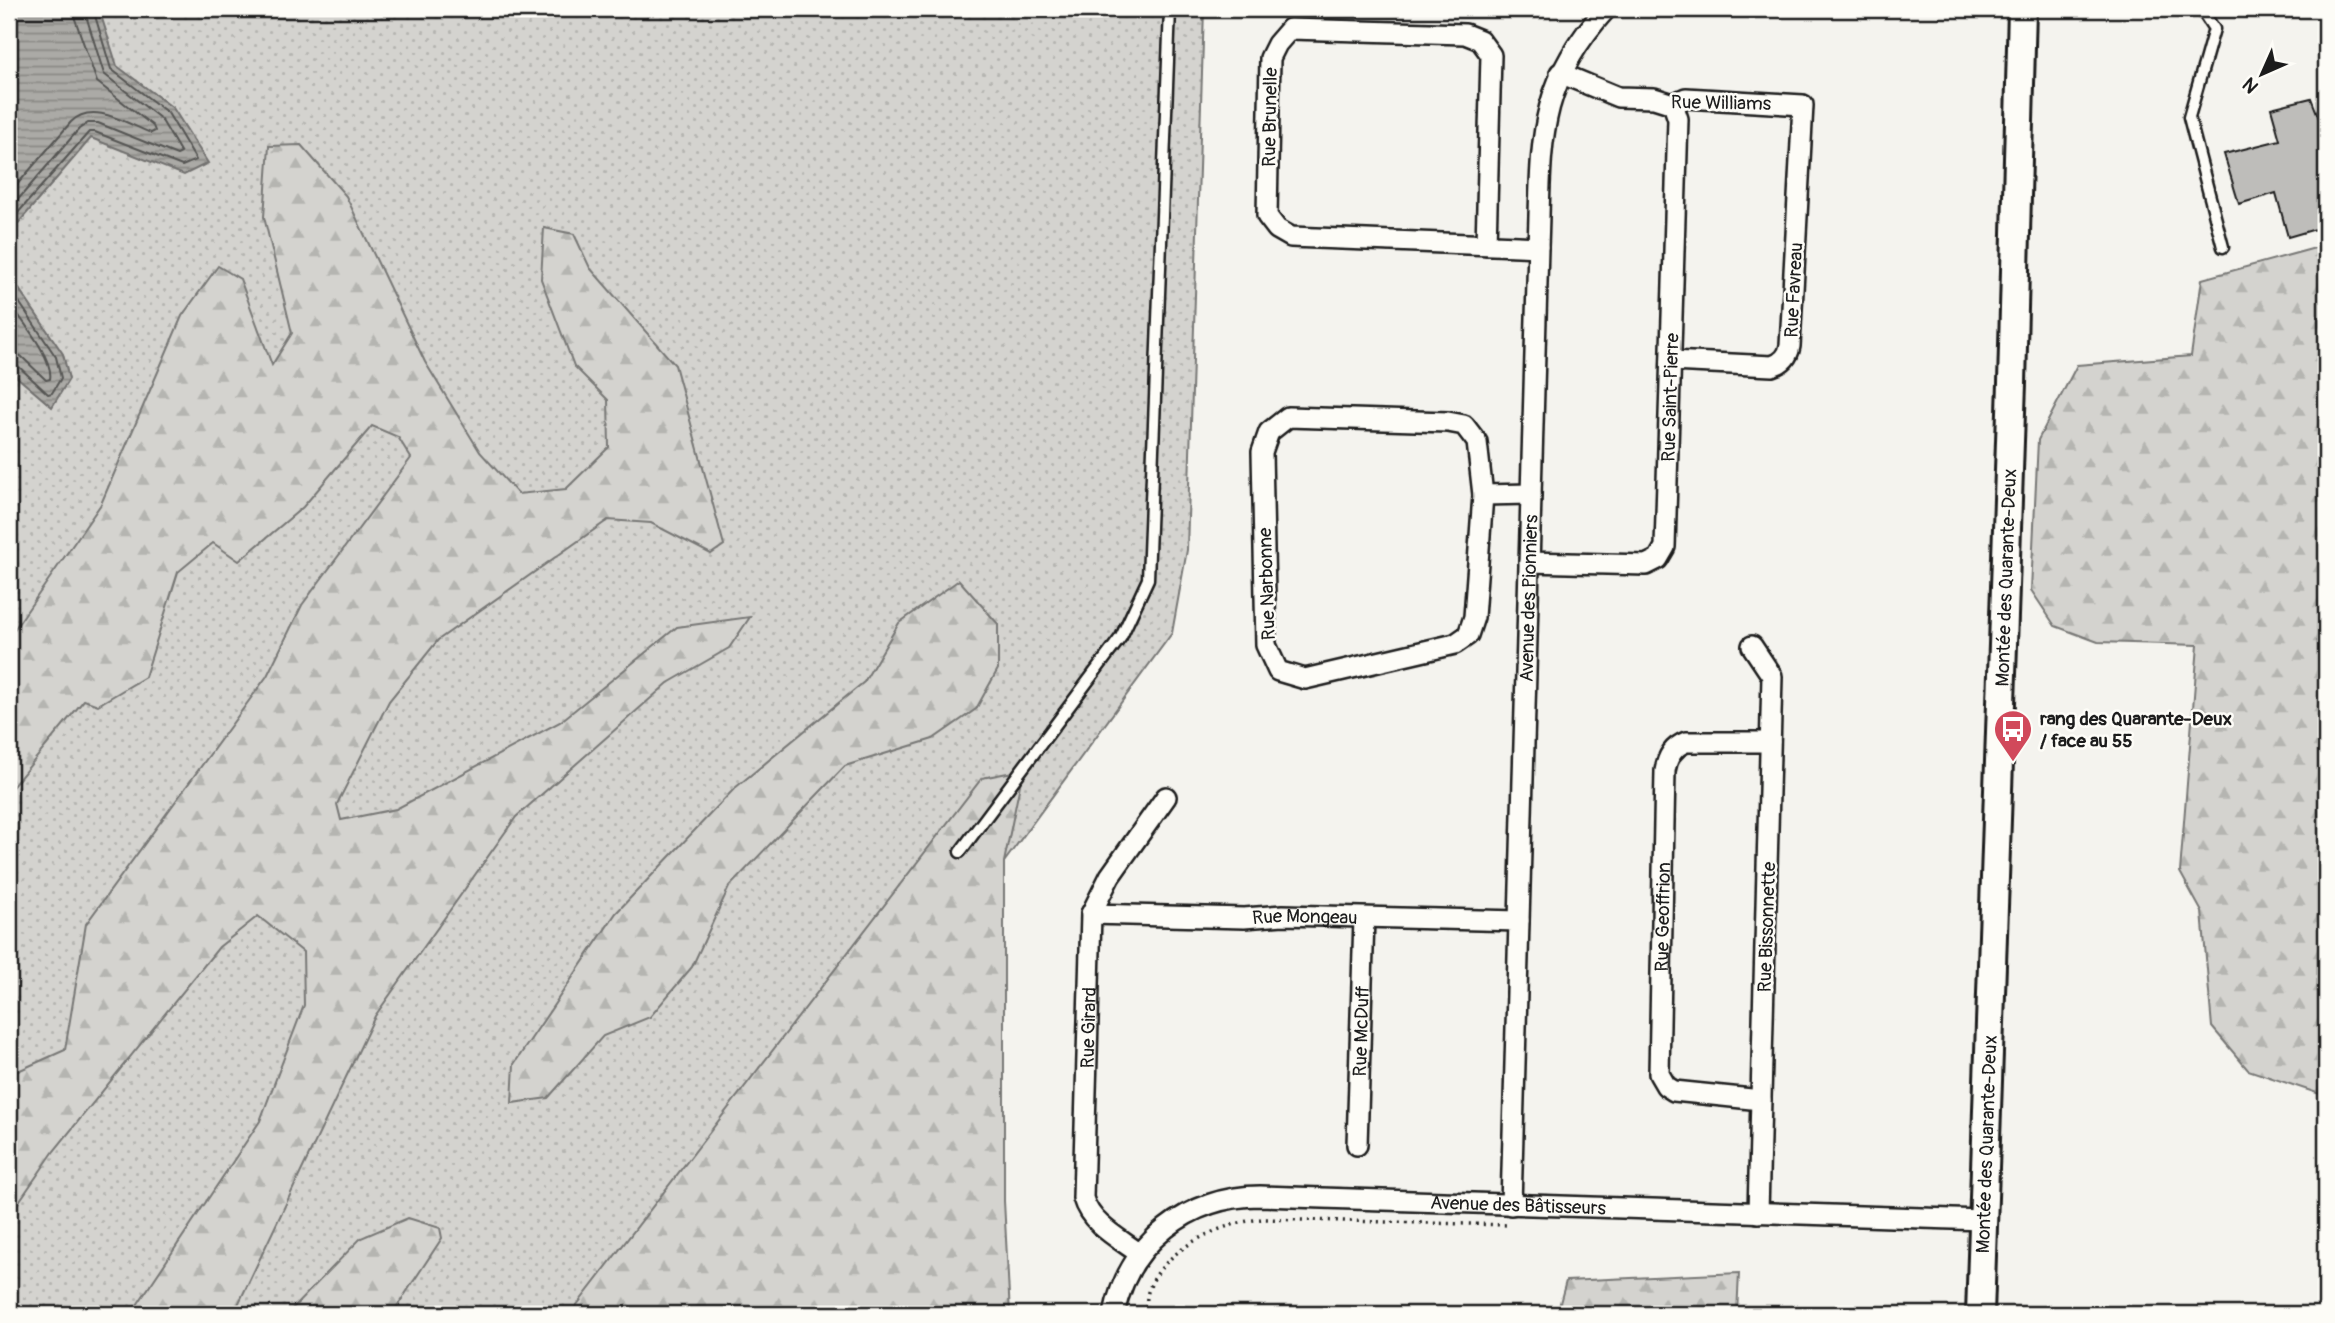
<svg xmlns="http://www.w3.org/2000/svg" width="2335" height="1323" font-family="Pangolin,sans-serif">
  <defs>
    <pattern id="grass-dots" width="8" height="8" patternUnits="userSpaceOnUse" patternTransform="scale(1.75)"><rect width="8" height="8" fill="#d4d3cf"/><path d="M2 2h.1M6 6h.1" fill="none" stroke="#b5b5b1" stroke-width="1.8" stroke-linecap="round"/></pattern>
    <pattern id="forest-firs" width="22" height="20" patternUnits="userSpaceOnUse" patternTransform="scale(1.75)"><rect width="22" height="20" fill="#d4d3cf"/><path d="M5 1l3.5 6h-7zM16 11l3.5 6h-7z" fill="#b5b5b1"/></pattern>
    <pattern id="water-rules" width="6" height="5" patternUnits="userSpaceOnUse" patternTransform="scale(1.75)"><rect width="6" height="5" fill="#abaaa6"/><path d="M0 2.5h6" fill="none" stroke="#8a8a86"/></pattern>
  </defs>
  <rect width="100%" height="100%" fill="#f4f3ee"/>
  <filter id="ink" filterUnits="userSpaceOnUse"><feTurbulence type="fractalNoise" baseFrequency=".0143" numOctaves="2"/><feDisplacementMap in="SourceGraphic" scale="14" xChannelSelector="R" yChannelSelector="G"/><feConvolveMatrix kernelMatrix="1 2 1 2 8 2 1 2 1" color-interpolation-filters="sRGB"/></filter>
  <g filter="url(#ink)">
    <path fill="url(#grass-dots)" stroke="#787876" stroke-width="2" d="M9,9H1204L1187,550L1172,633L881,1030L683,1314H9Z"/>
    <path fill="url(#forest-firs)" stroke="#787876" stroke-width="2" d="M301,145L346,196L425,362L480,452L518,494L566,489L609,447L608,400L574,366L541,279L544,228L574,234L590,268L675,365L724,545L711,554L651,523L608,520L438,640L389,701L337,804L341,820L396,809L560,722L677,627L750,617L729,648L668,683L516,817L375,1016L236,1309L237,1314H131L260,1121L304,1005L303,952L258,916L219,947L54,1151L9,1216V1075L65,1050L86,924L267,676L302,605L411,458L398,437L372,426L303,507L239,561L213,543L178,572L145,677L98,705L84,700L9,791V637L101,504L182,316L218,266L240,279L272,365L292,333L264,217L269,146Z
      M2326,245V1096L2248,1070L2212,1027L2202,912L2180,872L2198,645L2098,642L2055,626L2031,590L2038,440L2077,365L2191,356L2202,279Z
      M959,580L998,624V669L976,709L933,739L845,766L729,887L692,967L650,1017L603,1036L548,1098L512,1103L514,1064L616,913L735,788L864,682L899,623Z
      M1023,770L1004,862V1201L1010,1314H570L982,778Z
      M408,1218L440,1228L442,1238L392,1314H287L361,1238Z
      M1739,1273L1737,1314H1557L1566,1281Z"/>
    <path fill="url(#water-rules)" stroke="#72716f" stroke-width="2" d="M9,9H99L117,66L173,108L208,163L184,175L91,138L9,234Z
      M9,259L13,280L63,354L69,379L52,407L17,377L9,365Z"/>
    <g fill="none" stroke-linecap="round" stroke-linejoin="round">
      <path stroke="#555553" stroke-width="2" d="M9,194L71,122C93,100 127,124 151,133L155,131L153,126L97,82L75,19L73,9
        M9,210L79,129L88,123H98L177,155L181,153L161,119L104,74L84,9
        M9,223L89,132H95L182,166L196,160L168,113L111,69L93,9
        M9,287L56,357L61,378L52,393L48,394L16,364L9,362
        M9,302C21,320 54,358 50,379L46,380L21,356L9,353"/>
    </g>
    <path fill="#bebdba" stroke="#1c1c1c" stroke-width="2" d="M2311,98L2326,136V226L2288,237L2276,193L2239,204L2224,154L2280,140L2271,108Z"/>
    <g fill="none" stroke-linecap="round" stroke-linejoin="round">
      <defs>
        <path id="service" d="M2201,9L2214,29L2189,117L2223,247
          M960,852L1121,637L1148,579L1170,9"/>
        <g id="minor">
          <path d="M1560,73L1618,97L1654,98L1673,104L1686,98L1803,105L1790,346C1788,357 1782,363 1772,366L1671,361"/>
          <path d="M1486,245L1491,55L1480,40L1465,34L1290,29L1277,44L1270,58L1267,216L1277,229L1291,237L1518,246L1538,247"/>
          <path d="M1288,417L1448,422L1464,425L1477,442L1483,495L1474,617L1468,635L1455,644L1305,679L1278,671L1266,645L1262,452L1269,432Z"/>
          <path d="M1483,495L1531,494"/>
          <path id="s1" d="M1529,562L1646,565L1658,559L1665,547L1678,119L1673,104"/>
          <path d="M1752,646L1772,676L1758,1213"/>
          <path id="s2" d="M1091,914L1244,918L1283,915L1519,921"/>
          <path id="s3" d="M1761,1100L1674,1091L1666,1086L1659,1074L1665,771C1667,757 1673,747 1686,742H1770"/>
          <path id="s4" d="M1357,1145L1364,918"/>
          <path id="s5" d="M1511,1205L1538,247C1542,147 1534,88 1606,9"/>
          <path id="s6" d="M1140,1254C1120,1239 1090,1224 1083,1198L1091,914L1110,876L1166,797"/>
          <path id="s7" d="M1114,1314C1128,1243 1189,1196 1260,1196L1983,1220"/>
        </g>
        <g id="secondary">
          <path id="s8" d="M1980,1314L2012,383L2022,9"/>
        </g>
      </defs>
      <use href="#service" stroke="#1c1c1c" stroke-width="15"/>
      <use href="#minor" stroke="#1c1c1c" stroke-width="24"/>
      <use href="#secondary" stroke="#1c1c1c" stroke-width="32"/>
      <path stroke="#1c1c1c" stroke-width="3.5" stroke-dasharray="2 5" stroke-linecap="butt" d="M1146,1314C1147,1307 1146,1299 1148,1292C1162,1249 1222,1222 1263,1219L1509,1225"/>
      <use href="#service" stroke="#fdfcf7" stroke-width="10"/>
      <use href="#minor" stroke="#fdfcf7" stroke-width="19"/>
      <use href="#secondary" stroke="#fdfcf7" stroke-width="26"/>
    </g>
  </g>
  <defs>
    <symbol id="bus-pin" viewBox="-11 -11 22 30"><path d="M0 17L-7.5 6A9.5 9.5 0 1 1 7.5 6Z" fill="#d1495b" stroke="#fdfcf7"/><path d="M-5-6H5V4H4V6H2V4H-2V6H-4V4H-5ZM-3.5-4V0h7V-4ZM-3.5 1.2v1.5H-2V1.2ZM2 1.2v1.5H3.5V1.2Z" fill="#fff"/></symbol>
  </defs>
  <g fill-rule="evenodd">
    <use href="#bus-pin" x="1991" y="707" width="44" height="60"/>
  </g>
  <g text-anchor="middle" stroke-width="5" stroke-linejoin="round" paint-order="stroke">
    <g font-size="19" fill="#1c1c1c" stroke="#fdfcf7">
      <text transform="translate(1721 102) rotate(1)" y="7">Rue Williams</text>
      <text transform="translate(1269 117) rotate(-89)" y="7">Rue Brunelle</text>
      <text transform="translate(1793 290) rotate(-87)" y="7">Rue Favreau</text>
      <text dy="7" stroke="none"><textPath href="#s1" startOffset="294">Rue Saint-Pierre</textPath></text>
      <text dy="7" stroke="none"><textPath href="#s8" startOffset="737">Montée des Quarante-Deux</textPath></text>
      <text transform="translate(1266 584) rotate(-92)" y="7">Rue Narbonne</text>
      <text dy="7" stroke="none"><textPath href="#s5" startOffset="607">Avenue des Pionniers</textPath></text>
      <text dy="7" stroke="none"><textPath href="#s3" startOffset="268">Rue Geoffrion</textPath></text>
      <text dy="7" stroke="none"><textPath href="#s2" startOffset="214">Rue Mongeau</textPath></text>
      <text transform="translate(1766 927) rotate(-88)" y="7">Rue Bissonnette</text>
      <text dy="7" stroke="none"><textPath href="#s6" startOffset="252">Rue Girard</textPath></text>
      <text dy="7" stroke="none"><textPath href="#s4" startOffset="114">Rue McDuff</textPath></text>
      <text dy="7" stroke="none"><textPath href="#s8" startOffset="170">Montée des Quarante-Deux</textPath></text>
      <text dy="7" stroke="none"><textPath href="#s7" startOffset="462">Avenue des Bâtisseurs</textPath></text>
    </g>
    <g font-size="19" font-weight="bold" fill="#1c1c1c" stroke="#fdfcf7" text-anchor="start">
      <text x="2040" y="725">rang des Quarante-Deux<tspan x="2040" dy="22">/ face au 55</tspan></text>
    </g>
  </g>
  <rect width="2335" height="1323" fill="none" stroke="#fdfcf7" stroke-width="35"/>
  <rect x="18" y="18" width="2300" height="1288" fill="none" stroke="#1c1c1c" stroke-width="2.5" filter="url(#ink)"/>
  <g transform="translate(2262 74) rotate(225)" stroke="#fdfcf7" stroke-width="5" paint-order="stroke">
  <path d="M0-5L12 26L0 18L-12 26Z" fill="#1c1c1c"/>
  <text y="-10" font-size="19" font-weight="bold" text-anchor="middle" fill="#1c1c1c">N</text>
  </g>
</svg>
